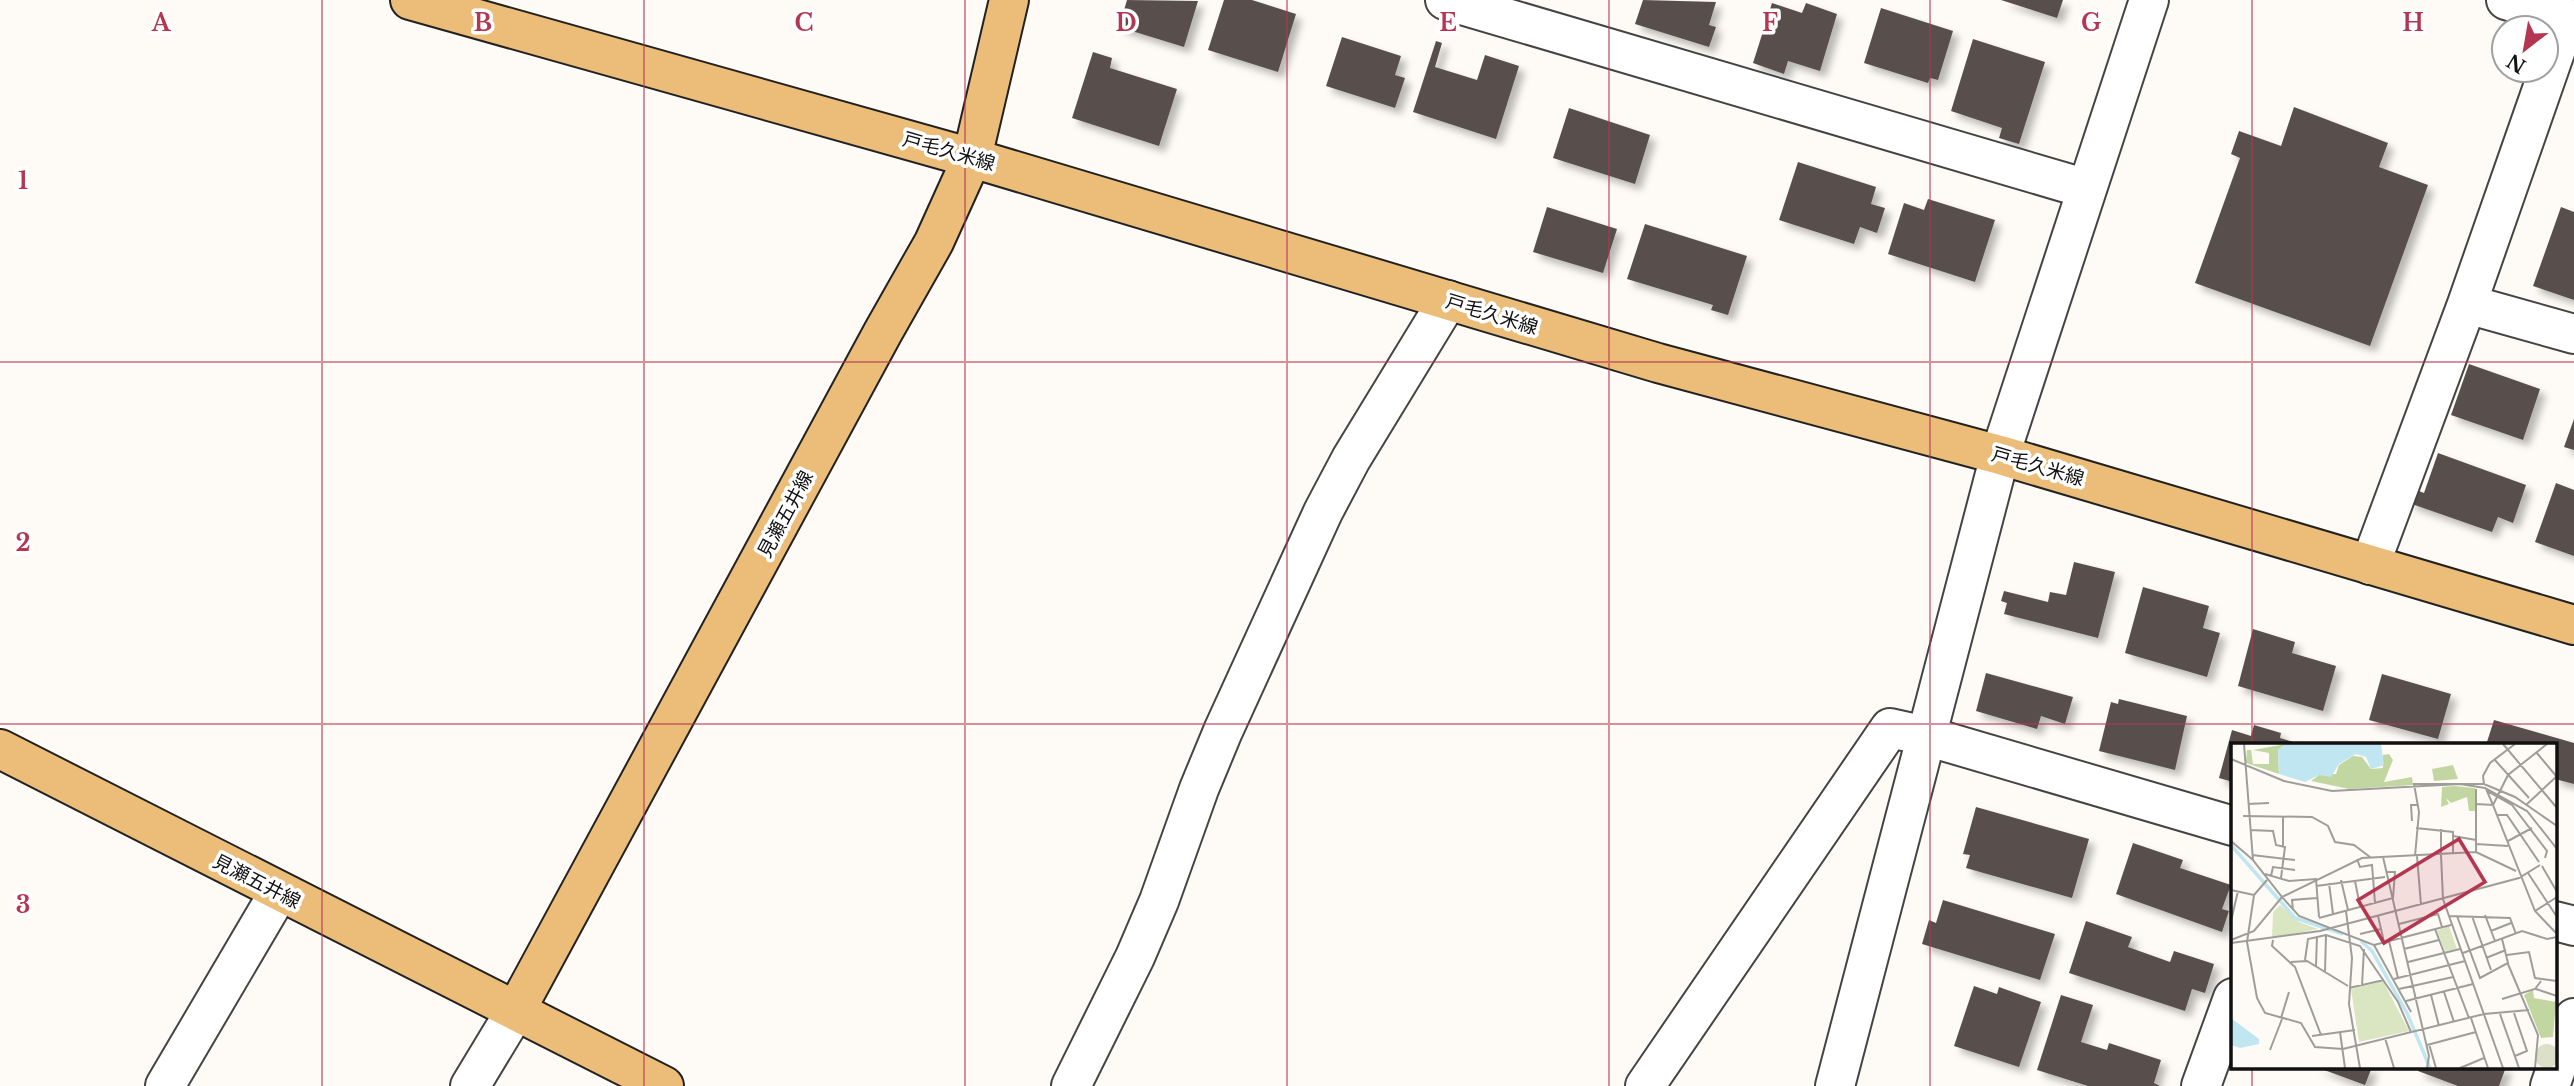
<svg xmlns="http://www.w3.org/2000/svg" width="2574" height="1086" font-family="'Libre Baskerville','Noto Sans JP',serif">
  <defs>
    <filter id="shadow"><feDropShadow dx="6" dy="6" stdDeviation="3.5" flood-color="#0004"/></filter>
  </defs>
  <rect width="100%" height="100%" fill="#fefbf6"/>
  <path fill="#58504e" filter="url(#shadow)" d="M1127,0L1198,1L1184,47L1119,27Z
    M1224,0H1252L1296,14L1278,72L1208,50Z
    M1643,0L1716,2L1709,25L1716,27L1709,47L1635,24Z
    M2001,0H2063L2057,18Z
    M1772,3L1802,13L1806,3L1837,14L1820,71L1788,61L1784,74L1753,63Z
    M1881,8L1953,31L1938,80L1930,78L1928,83L1864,63Z
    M1342,37L1401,56L1395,75L1405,78L1395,108L1326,86Z
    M1973,39L2045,62L2019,144L1999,138L2002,128L1951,111Z
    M1436,41L1442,43L1435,67L1477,80L1485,55L1519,66L1496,139L1413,112Z
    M1093,52L1112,58L1110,68L1177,89L1159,146L1072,118Z
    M2294,107L2388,143L2379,167L2428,185L2370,346L2195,283L2240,158L2231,154L2239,131L2281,146Z
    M1569,108L1650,135L1635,184L1553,158Z
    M1798,162L1876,187L1871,204L1885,208L1877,233L1860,227L1854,244L1779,220Z
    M1928,199L1995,220L1975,282L1888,254L1904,203L1924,210Z
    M1547,207L1617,229L1603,273L1533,252Z
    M2561,207L2574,212V300L2533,286Z
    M1645,224L1747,256L1728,315L1711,310L1713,305L1627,279Z
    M2469,364L2540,389L2523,440L2451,415Z
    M2574,419V450L2564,447Z
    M2438,453L2526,485L2513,523L2498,517L2492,532L2409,503L2414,489L2424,493Z
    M2556,483L2574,490V556L2535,542Z
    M2074,562L2115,572L2098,638L2004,614L2007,603L2001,601L2004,591L2048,602L2050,592L2066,595Z
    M2143,587L2209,606L2203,628L2220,633L2207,677L2125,653Z
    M2253,629L2295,642L2292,653L2336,666L2323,711L2238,686Z
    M1986,673L2073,697L2065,724L2041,716L2037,729L1976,711Z
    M2382,674L2451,694L2438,739L2369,720Z
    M2119,699L2187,716L2175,770L2099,751L2111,702L2118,704Z
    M2494,720L2574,743V784L2555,779V745H2486Z
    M2254,725L2281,733L2280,738L2303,745H2233V782L2219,778L2232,730L2251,736Z
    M1976,807L2089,839L2072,898L1966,868L1970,855L1963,854Z
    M2133,843L2183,860L2180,868L2231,885L2222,909L2229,911L2222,932L2116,894Z
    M1943,900L2055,934L2040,980L1922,944L1929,920L1936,923Z
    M2086,921L2132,937L2128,947L2170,962L2174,951L2214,964L2205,993L2192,989L2185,1011L2069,973Z
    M1974,986L1997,994L1999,987L2041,1002L2019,1067L1954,1046Z
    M2061,995L2093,1005L2081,1042L2107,1050L2109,1043L2161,1060L2154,1083L2160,1086H2088L2037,1070Z
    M2316,1067H2372L2365,1085Z
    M2420,1067H2506L2499,1086H2458L2418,1071Z"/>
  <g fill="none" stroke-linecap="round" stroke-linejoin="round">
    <defs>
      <path id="minor" d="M1445,0L2087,189
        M2506,0L2574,20
        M2467,304L2574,334
        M2370,565L2467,304L2567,18
        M2555,921L2574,926
        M165,1086L279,892
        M470,1086L516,1010
        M1071,1086L1135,957L1159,901L1199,789L1223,731L1323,512L1351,459L1448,300
        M1645,1086L1890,728L1926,736L2233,826
        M1835,1086L2000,455L2149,0
        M2201,1086L2233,998
        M2550,1086L2574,1018"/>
      <path id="major" d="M410,0L972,158L1658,363L2000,455L2574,625
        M0,749L664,1086
        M516,1010L883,332L934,242L972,158L1009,0"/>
    </defs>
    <use href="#minor" stroke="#444" stroke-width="42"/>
    <use href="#major" stroke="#222" stroke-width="42"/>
    <use href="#minor" stroke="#fff" stroke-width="38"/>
    <use href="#major" stroke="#ebbd79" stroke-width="38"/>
  </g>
  <path fill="none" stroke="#b43650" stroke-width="2" stroke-opacity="0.55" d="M322,0V1086M644,0V1086M965,0V1086M1287,0V1086M1609,0V1086M1930,0V1086M2252,0V745M0,362H2574M0,724H2574M2252,1067V1086"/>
  <g text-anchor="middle" stroke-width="7" stroke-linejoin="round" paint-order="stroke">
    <g font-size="19" fill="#111" stroke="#fff">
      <text transform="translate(949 151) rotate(16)" y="7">戸毛久米線</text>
      <text transform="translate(1492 314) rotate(17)" y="7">戸毛久米線</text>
      <text transform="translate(2038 466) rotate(16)" y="7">戸毛久米線</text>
      <text transform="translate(785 514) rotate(-62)" y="7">見瀬五井線</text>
      <text transform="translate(257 881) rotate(27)" y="7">見瀬五井線</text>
    </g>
  </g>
  <g transform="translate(2231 743)">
    <rect width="326" height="326" fill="#fefbf6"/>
    <path d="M49,162L68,179L87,186L41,195L42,169ZM218,183L226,206L214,208L206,188ZM152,238L178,288L128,299L120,246Z" fill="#dae6c1"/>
    <path d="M55,1L47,7L48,31L15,20L16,7H20L22,21H38V10L22,7ZM158,11L162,17L153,39L181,34L182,42L118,46L80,38L88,32L105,31L108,22L122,13L131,14L140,26L152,25V12ZM222,22L227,36L203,38L201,26ZM223,43L244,45V68H238L236,54L220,60L215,55L218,61L210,64L211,44ZM302,247L303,255L325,259L322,294L310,295L293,252Z" fill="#c2d6a2"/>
    <path d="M304 313a12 12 0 1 1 24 0a12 12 0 1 1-24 0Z" fill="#dce0c7"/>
    <path d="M55,1H150L153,22L140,26L135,14L125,11L108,21L100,34L88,32L74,39L48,31L47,7ZM0,275L28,296V301L9,305L0,302Z" fill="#bfe6f1"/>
    <path fill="none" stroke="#bfe6f1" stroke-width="3.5" d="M0,102L64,175L112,191M130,198L141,208L176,270L199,325"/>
    <path fill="none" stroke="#9f9d9a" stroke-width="2" d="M13,1L22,117L51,154L131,115L245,109L285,128M272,1L326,65M316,1L277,32L262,62L304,168L326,191M305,9L326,34M0,16L53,38L101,48L229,41L254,45L296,68L326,106M263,16L298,55M253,41L252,33L259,20L284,1M17,61L38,60M245,61L262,62L256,48L281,62L316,108L314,115M295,62L326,33M266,72H276L308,119M12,73L81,74L97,83L104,99L123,102L139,114M181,78L180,62H186M185,85L222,89V111M19,87L42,88L45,102L54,104L50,135M222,93L245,97M0,98L22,117M277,98L301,85M245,101L277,103M52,103V73M245,109V46M21,112L64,117M210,112V86M210,112L212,156L272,325M184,113L188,69L183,41H253L284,54L326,83M186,113L190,162M152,114L198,313L196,325M126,116L129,124L141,122L144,160M311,123L326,149M297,130L326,174M34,131L58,138L85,136L88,174M40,133L42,124L64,127M36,137L23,152L16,199L26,255L34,270L70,280L84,304L112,306L253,271L298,267M110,137L117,167M124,138L129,163M98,140L102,171M85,143L154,134M0,147L23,152M62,167L61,157L86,155M115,168L121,215L118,261L129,325M304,168L326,154M254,172L264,198M147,173L153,199M218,173L279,175L285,191M226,173L249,235L277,220L271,196M241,173L260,227M88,175L162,155L164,129H155M0,178L7,148M168,181L207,171L211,184M204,186L238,275M260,188L280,180M129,191L150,186M0,197L23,188L51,154L68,173L143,202L180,269M42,197L41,203L64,224L90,292M158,198L167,235M0,200L89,188L288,135L309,122M143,202L220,182M173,206L208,197M232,210L291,188L316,196L326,194M276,212L298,209L304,235L326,238M255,215L275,207M74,217L77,196L95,192L129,203L167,259L180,289M60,219L76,218L117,243M177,219L229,206M277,221L307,292L304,325M85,223L86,193M94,229L95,192M163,236L234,218M131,242L133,206M118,245L153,237M168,246L222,234M305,246L326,253M213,249L223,279M200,252L208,283M271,256L304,246L310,238M175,258L242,241M283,270L296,308L284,313M269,271L288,325M50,275L58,249M240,275L257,325M109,289L114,325M81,293L124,287M154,295L163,325M198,301L205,325M196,302L245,289M39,307L51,276M229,325L253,315"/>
    <path fill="#b43650" fill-opacity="0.15" stroke="#b43650" stroke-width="3.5" d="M228,96L254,139L153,200L127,157Z"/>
    <rect width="326" height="326" fill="none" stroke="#111" stroke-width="3.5"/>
  </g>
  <g font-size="23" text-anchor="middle" font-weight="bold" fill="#b43650" stroke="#fff" stroke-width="7" stroke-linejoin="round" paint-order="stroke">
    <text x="161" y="31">A</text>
    <text x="483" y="31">B</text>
    <text x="804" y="31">C</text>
    <text x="1126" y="31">D</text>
    <text x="1448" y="31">E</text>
    <text x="1770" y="31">F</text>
    <text x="2091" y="31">G</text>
    <text x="2413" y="31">H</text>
    <text x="23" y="189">1</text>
    <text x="23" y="551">2</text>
    <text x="23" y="913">3</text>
  </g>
  <g transform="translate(2525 49) rotate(211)"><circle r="33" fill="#ffffff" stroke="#a0a0a0" stroke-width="2"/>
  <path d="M0-5L12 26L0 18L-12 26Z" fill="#b43650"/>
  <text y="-10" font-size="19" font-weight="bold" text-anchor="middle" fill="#111111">N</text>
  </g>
</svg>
